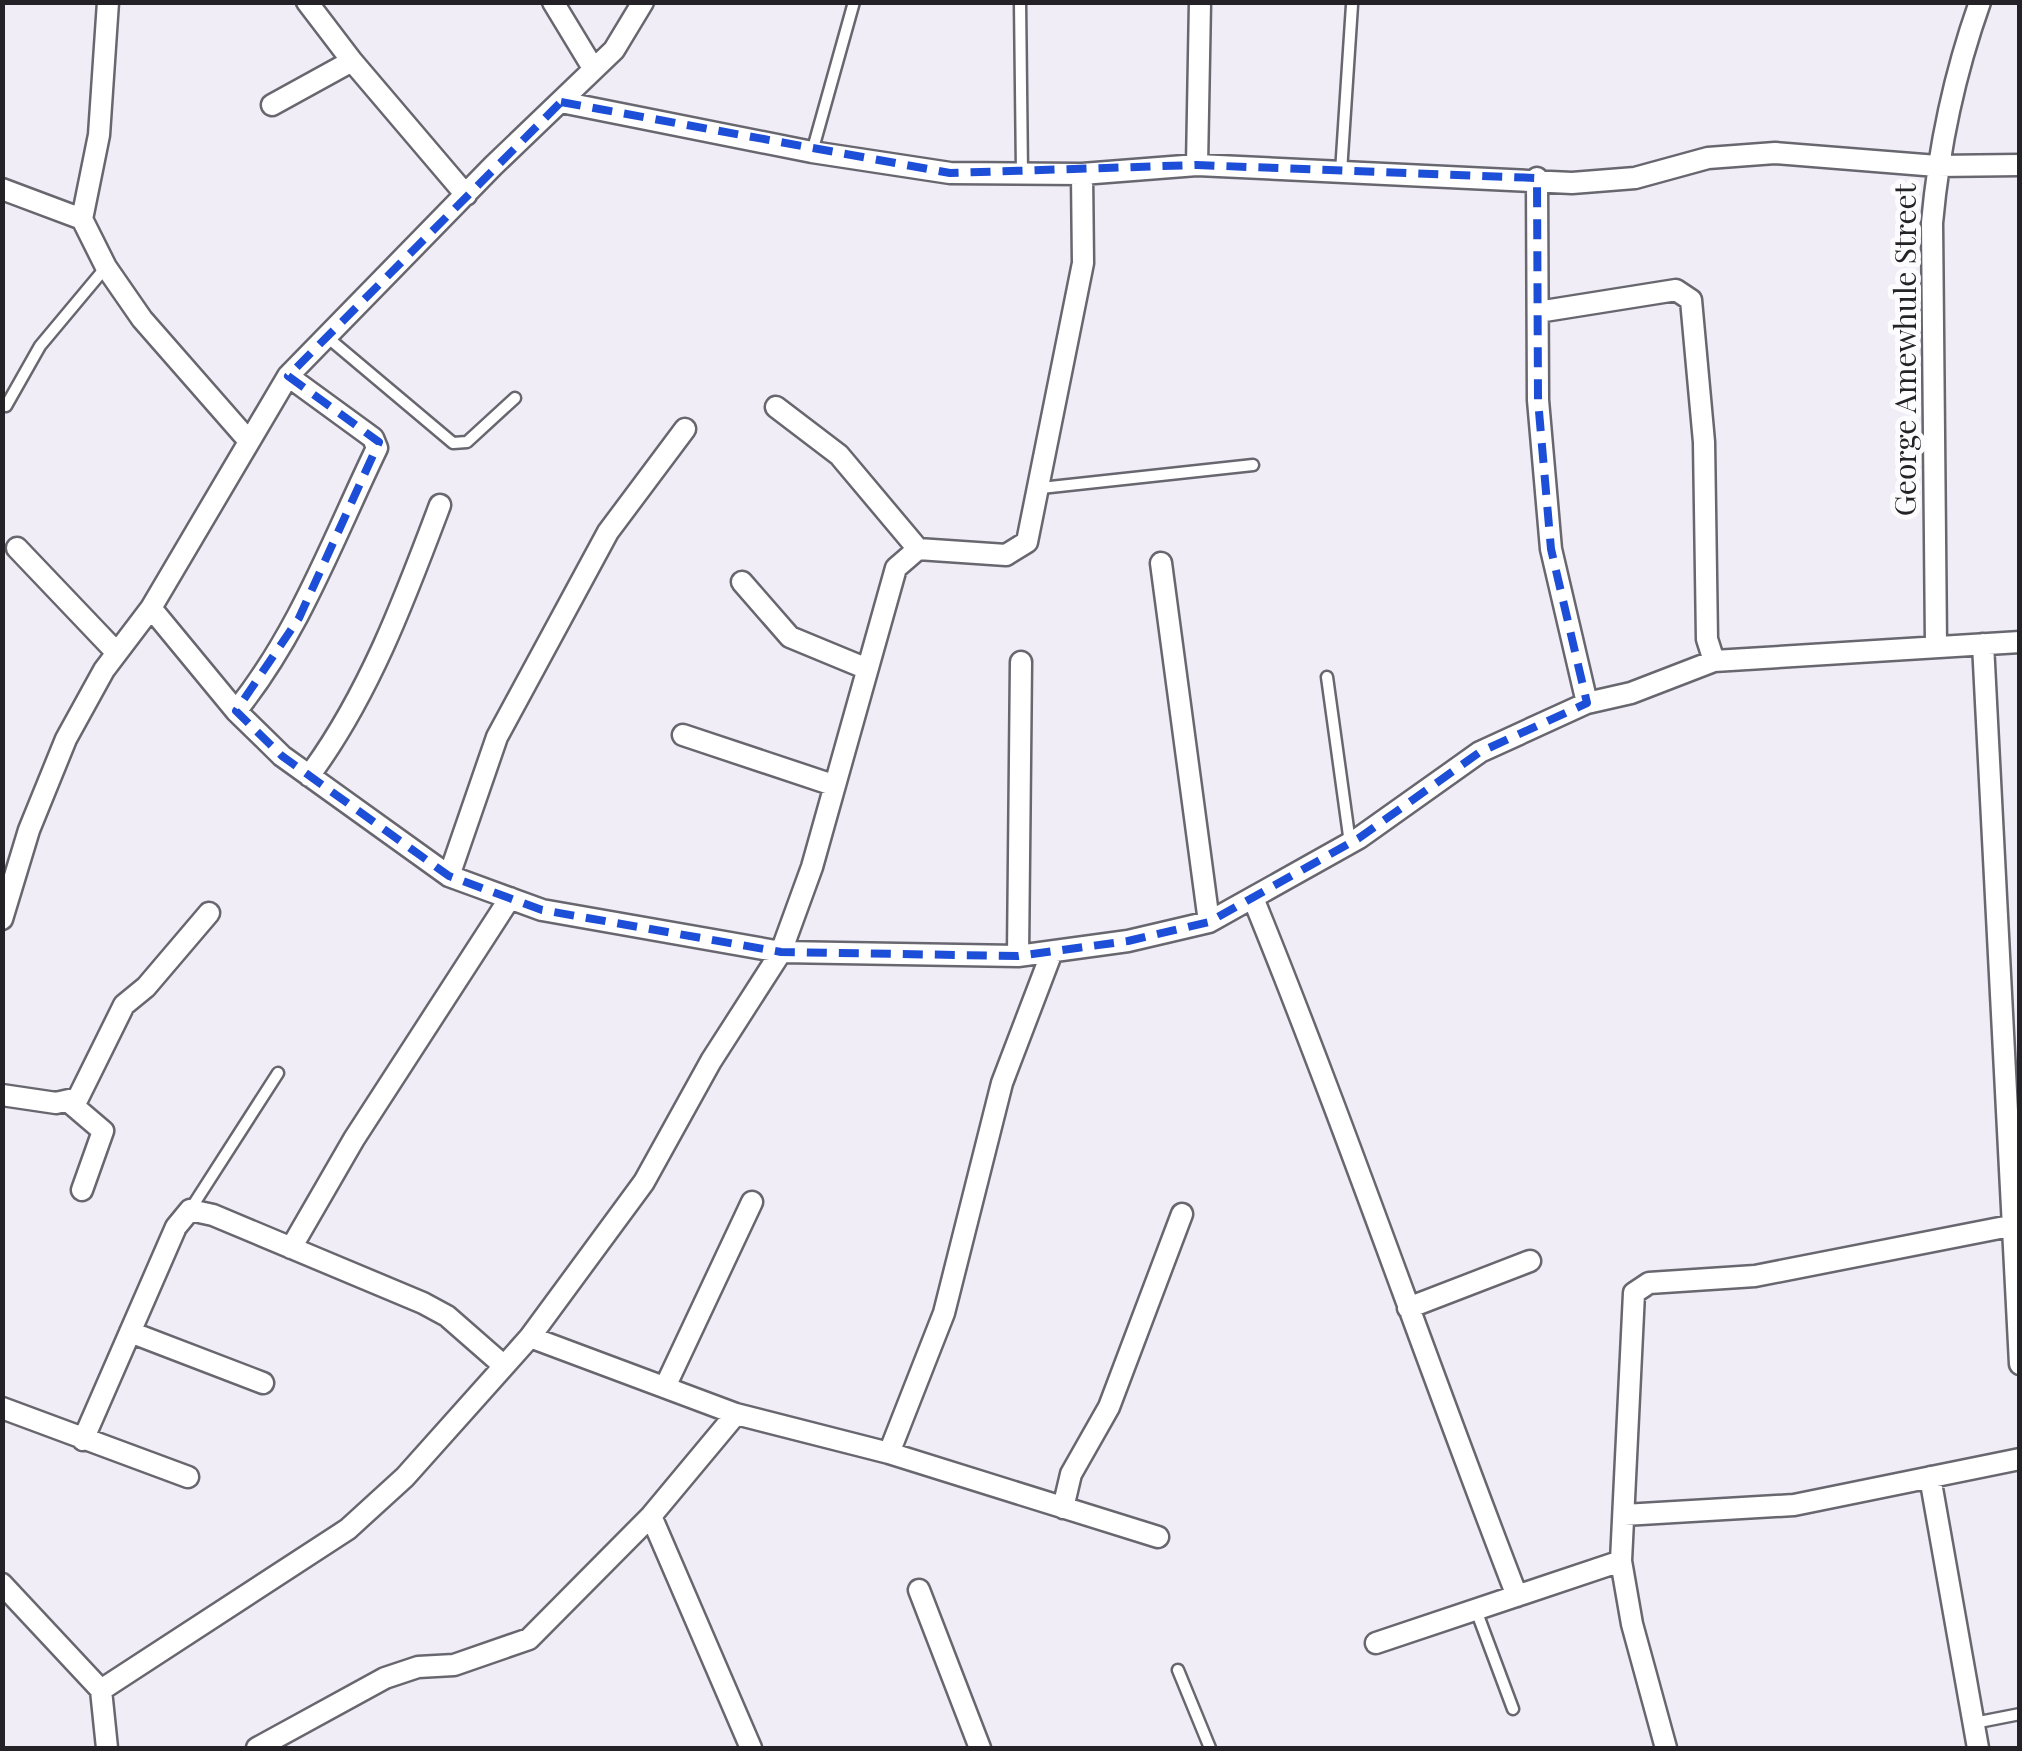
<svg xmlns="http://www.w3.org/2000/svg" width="2022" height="1751" font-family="'Playfair Display',serif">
  <rect width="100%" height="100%" fill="#f0edf6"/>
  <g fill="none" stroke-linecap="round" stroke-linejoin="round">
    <defs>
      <path id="lane" d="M1020,2L1022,173
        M812,152L854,2
        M1341,172L1352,5
        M327,337L453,443L467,442L515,398
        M6,406L40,346L106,267
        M1041,488L1253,465
        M1327,677L1350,843
        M190,1210L278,1073
        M1476,1610L1513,1709
        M1178,1670L1210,1748
        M1974,1723L2020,1714"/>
      <path id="street" d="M108,2L99,135L82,219L106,267L142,319L248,440
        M307,2L352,61
        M553,2L593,68
        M561,102L812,152L950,173L1082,174L1197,165L1572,183L1635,178L1708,158L1775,153L1937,166L2020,165
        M272,105L352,61L466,195
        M1197,165L1200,2
        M1537,178L1538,400L1551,549L1587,703
        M2,189L82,219
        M1538,312L1676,290L1691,300L1704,442L1707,639L1714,661
        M776,407L839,455L918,549
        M17,548L117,653
        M1161,563L1209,922
        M742,582L790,637L865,668
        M151,608L236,711L282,756L449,876L542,910L781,952L1018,956L1128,941L1209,922L1359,838L1480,752L1587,703L1631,693L1714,661L2020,642
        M1936,644L1932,223C1939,146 1954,75 1980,2
        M1983,644L2020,1364
        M236,711C299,633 333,539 377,448L373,438L288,376
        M683,735L833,785
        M309,776C369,695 405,598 440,505
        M449,876L497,737L608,532L685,429
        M1253,898C1347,1129 1427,1364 1517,1596
        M2,919L29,830L66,739L104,670L151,608L288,376L493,166L614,50L643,2
        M1018,956L1021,662
        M2,1095L56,1103L78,1098L124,1005L146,987L209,913
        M69,1102L103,1131L82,1190
        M291,1248L354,1139L510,898
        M1408,1308L1530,1261
        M130,1332L263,1383
        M530,1337L736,1414L889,1453L1158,1537
        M665,1387L752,1202
        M2,1408L188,1477
        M83,1440L176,1227L190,1210L213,1215L423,1303L447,1316L503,1365
        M889,1453L944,1313L1002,1083L1052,952
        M1930,1477L1978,1748
        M1063,1508L1071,1474L1109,1407L1182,1214
        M1624,1515L1794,1505L2020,1459
        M651,1516L751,1748
        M2,1584L101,1690L107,1748
        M919,1590L980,1748
        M1376,1643L1621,1561
        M101,1690L348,1529L405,1477L530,1337L644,1182L711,1061L781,952L812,867L896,568L918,549L1006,555L1027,542L1083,263L1082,174
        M257,1748L385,1678L418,1667L454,1665L529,1639L651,1516L736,1414
        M1666,1748L1632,1624L1621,1561L1634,1293L1649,1283L1755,1276L2015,1225"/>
    </defs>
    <use href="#lane" stroke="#68666e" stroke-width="15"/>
    <use href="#street" stroke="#68666e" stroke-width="25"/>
    <use href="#lane" stroke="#fff" stroke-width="10"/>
    <use href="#street" stroke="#fff" stroke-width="20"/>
  </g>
  <path fill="none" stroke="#1d4ed8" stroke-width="8" stroke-dasharray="20 12" stroke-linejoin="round" d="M561,102L950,173L1197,165L1537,178L1538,400L1551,549L1587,703L1480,752L1359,838L1209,922L1128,941L1018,956L781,952L542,910L449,876L282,756L236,711L299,618L379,442L288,376Z"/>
  <g text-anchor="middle" stroke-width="10" stroke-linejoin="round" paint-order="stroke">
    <g font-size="30" fill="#242226" stroke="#fcfcfe">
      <text transform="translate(1906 350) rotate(-90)" y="10">George Amewhule Street</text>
    </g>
  </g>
  <rect width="2022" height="1751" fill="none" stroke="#242226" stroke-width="10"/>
</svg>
